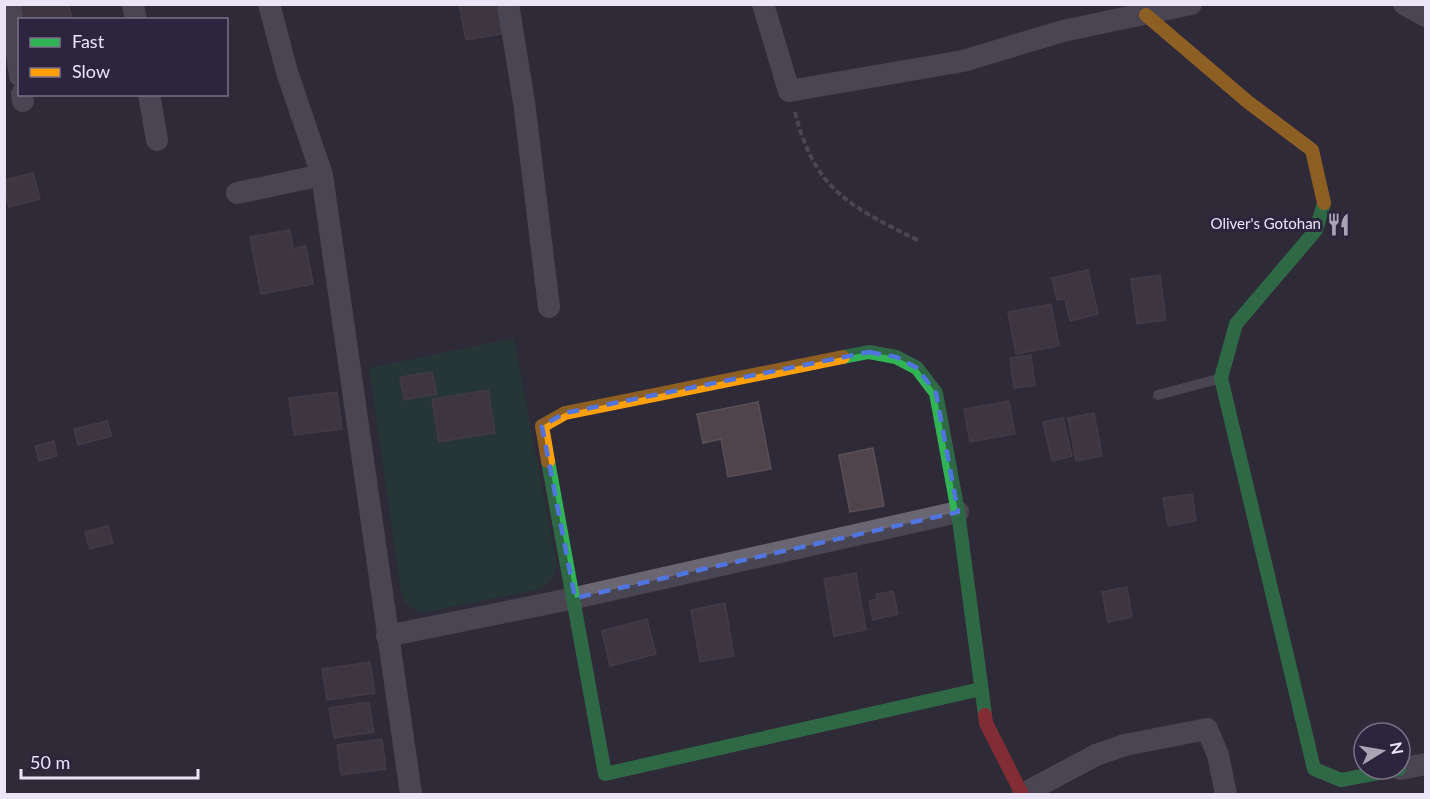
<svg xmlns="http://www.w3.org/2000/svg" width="1430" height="799" font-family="Lato,sans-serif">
  <rect width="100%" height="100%" fill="#2f2a38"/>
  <path fill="#1c4431" d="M514,338L557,567L552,579L541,589L421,613L406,604L401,592L369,368Z"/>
  <path fill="#4f444a" stroke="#594f55" stroke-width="1.5" d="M15,4H69L72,20H20Z
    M459,4H496L502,34L466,40Z
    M33,173L40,199L9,207L4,180Z
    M290,230L293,249L306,246L313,284L261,294L250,237Z
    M1088,270L1098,314L1070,321L1065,299L1057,300L1052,278Z
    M1160,275L1166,320L1137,324L1131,279Z
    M1051,304L1059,346L1016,354L1008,312Z
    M1031,355L1035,385L1014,388L1010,358Z
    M432,372L437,394L404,400L400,377Z
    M488,390L495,433L439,442L432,399Z
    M337,392L342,429L294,435L289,398Z
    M1009,401L1015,434L970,442L964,409Z
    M758,402L771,469L728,477L721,439L703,443L697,414Z
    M1094,413L1102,456L1076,461L1068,418Z
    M1063,418L1072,456L1052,461L1043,422Z
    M107,421L112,436L78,445L74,429Z
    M54,441L57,456L39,461L35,446Z
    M873,448L884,506L850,512L839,455Z
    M1192,494L1196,521L1168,526L1163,498Z
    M108,526L113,543L90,549L85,532Z
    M856,573L866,630L834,636L824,579Z
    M1127,587L1132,617L1108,622L1102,592Z
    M893,591L898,614L873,620L869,601L877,599L876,594Z
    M725,603L734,656L700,662L691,610Z
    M647,619L656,654L610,666L602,631Z
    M370,662L375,693L327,700L322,669Z
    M369,702L374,732L334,738L329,708Z
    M382,739L386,769L341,775L337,745Z"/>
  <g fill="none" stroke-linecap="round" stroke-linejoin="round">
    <path stroke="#6b6772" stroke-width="4" stroke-dasharray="6 3" stroke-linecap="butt" d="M795,112C815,192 851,206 919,241"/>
    <path stroke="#6a6671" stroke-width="10" d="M1158,395L1218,379"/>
    <path stroke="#6a6671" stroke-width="22" d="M10,4L20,76
      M133,4L136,20
      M269,4L287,72L322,175L411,794
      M508,4L524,102L549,307
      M763,4L789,91L963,61L1063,31L1191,4
      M1404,4L1426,16
      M22,94L23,101
      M149,94L157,140
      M237,193L322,175
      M387,636L575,598L958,512
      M1400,769L1426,764
      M1023,794L1096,755L1125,745L1207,729L1218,755L1226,794"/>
    <path stroke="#30b455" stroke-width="14" d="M1324,203L1316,230L1236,324L1221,378L1314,769L1341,780L1399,769
      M843,357L869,352L896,357L917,368L936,393L958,512L985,715
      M548,461L605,774L981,689"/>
    <path stroke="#ff9f0a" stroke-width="14" d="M1146,15L1248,102L1312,150L1324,203
      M548,461L542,426L565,413L843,357"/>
    <path stroke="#e5322d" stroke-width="14" d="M985,715L986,723L1022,794"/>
  </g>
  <path d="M0 0H1430V799H0ZM869,352L896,357L917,368L936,393L958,512L575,598L542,426L565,413Z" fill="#2f2a38" fill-opacity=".55" fill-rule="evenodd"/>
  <path fill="none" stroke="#5074e0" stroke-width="4.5" stroke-dasharray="12 8" stroke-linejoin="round" d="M869,352L896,357L917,368L936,393L958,512L575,598L542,426L565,413Z"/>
  <defs>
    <symbol id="restaurant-bare" viewBox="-9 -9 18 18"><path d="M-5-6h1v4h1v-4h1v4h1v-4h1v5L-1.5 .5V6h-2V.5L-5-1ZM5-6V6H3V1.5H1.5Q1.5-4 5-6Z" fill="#a9a4b4" stroke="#2d243e" stroke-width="2.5" paint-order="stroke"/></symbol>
  </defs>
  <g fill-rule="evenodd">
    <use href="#restaurant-bare" x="1322" y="208" width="33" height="33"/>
  </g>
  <g text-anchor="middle" stroke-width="6" stroke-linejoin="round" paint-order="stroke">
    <g font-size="15" fill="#eae5f7" stroke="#2d243e" text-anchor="end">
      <text x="1321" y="229">Oliver's Gotohan</text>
    </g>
  </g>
  <rect width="1430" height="799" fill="none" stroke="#eae5f7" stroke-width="12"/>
  <rect x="18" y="18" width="210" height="78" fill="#2d243e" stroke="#797188" stroke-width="1.5"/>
  <rect x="30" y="38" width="30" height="9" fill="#30b455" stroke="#797188" stroke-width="1.5"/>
  <text x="72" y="48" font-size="18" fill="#eae5f7">Fast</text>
  <rect x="30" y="68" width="30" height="9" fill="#ff9f0a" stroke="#797188" stroke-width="1.5"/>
  <text x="72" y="78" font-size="18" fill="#eae5f7">Slow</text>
  <g transform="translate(1382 751) rotate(79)"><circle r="28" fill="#2d243e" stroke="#797188" stroke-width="1.5"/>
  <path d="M0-4.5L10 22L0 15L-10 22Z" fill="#a9a4b4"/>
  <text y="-9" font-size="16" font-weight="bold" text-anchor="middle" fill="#eae5f7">N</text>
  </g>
  <path d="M21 769v9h177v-9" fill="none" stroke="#eae5f7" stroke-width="3"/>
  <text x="30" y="769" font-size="18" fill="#eae5f7" stroke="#2d243e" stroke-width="4.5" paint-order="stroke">50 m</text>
</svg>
